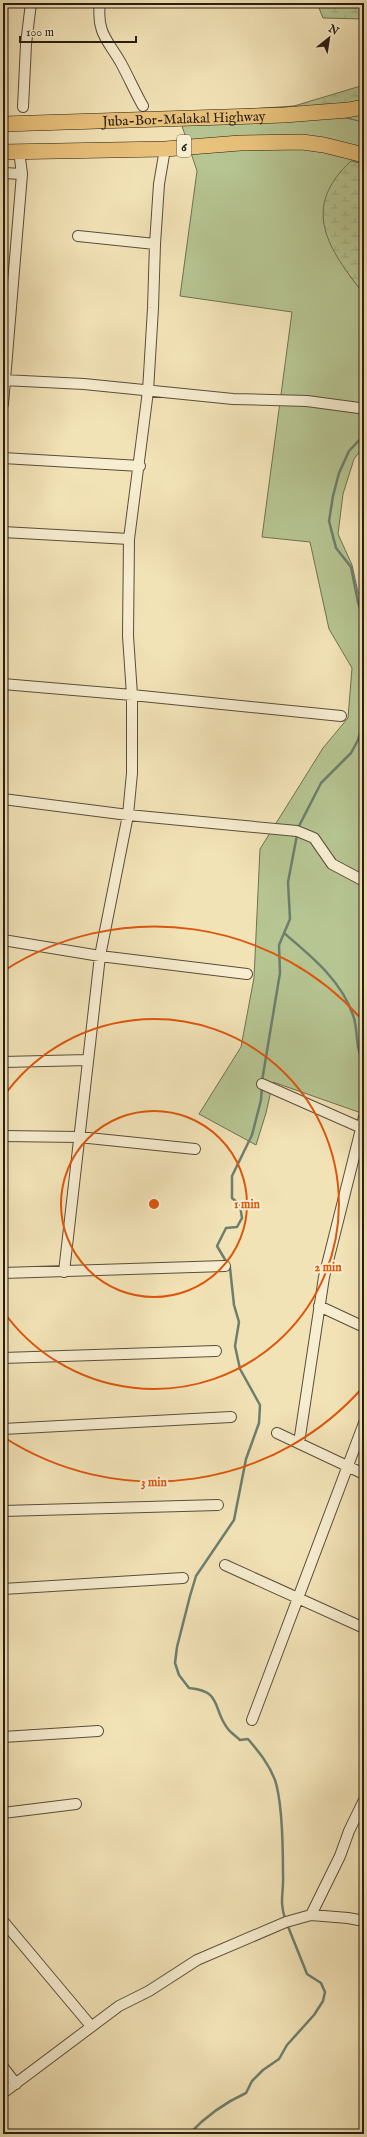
<svg xmlns="http://www.w3.org/2000/svg" width="367" height="2137" font-family="'IM FELL English',serif">
  <defs>
    <pattern id="wetland-marsh" width="20" height="14" patternUnits="userSpaceOnUse"><rect width="20" height="14" fill="#b6c592"/><path d="M1 5h8M5 5V1M11 12h8M15 12V8" fill="none" stroke="#9ca97d"/></pattern>
  </defs>
  <rect width="100%" height="100%" fill="#f2e3b7"/>
  <filter id="stains"><feTurbulence type="fractalNoise" baseFrequency=".005" numOctaves="4"/><feColorMatrix values="0 0 0 0 .2 0 0 0 0 .09 0 0 0 0 .02 0 0 0 .5 -.17"/></filter>
  <radialGradient id="worn" r=".72"><stop offset=".6" stop-color="#630" stop-opacity="0"/><stop offset="1" stop-color="#630" stop-opacity=".3"/></radialGradient>
  <path fill="#b6c592" stroke="#6f7151" d="M294,106L364,122V164L351,161L350,276L364,294V446L354,459L343,494L338,534L352,565L358,592L364,603V1114L273,1082L266,1113L256,1145L199,1114L241,1047L254,978L260,849L323,748L348,718L352,668L329,629L310,542L262,537L292,312L180,296L197,171L178,114Z"/>
  <path fill="url(#wetland-marsh)" stroke="#6f7151" d="M317,3H364V19L323,18Z
    M364,85V122L294,106Z
    M351,161L364,164V294C328,249 300,208 351,161Z"/>
  <g fill="none" stroke-linecap="round" stroke-linejoin="round">
    <path stroke="#6d7e6e" stroke-width="2.5" d="M364,435L349,451L339,473L333,496L329,521L336,548L351,567L358,602L364,620
      M298,828L321,783L351,753L358,740L364,719
      M284,933C311,956 341,980 353,1015C359,1032 354,1046 364,1063
      M262,1081L280,973L279,945L290,919L288,882L297,835
      M262,1086L261,1100L252,1135L232,1176V1198L240,1205L242,1218L237,1227L226,1228L217,1246L230,1268L234,1305L239,1322L235,1346L240,1369L260,1405L259,1423L246,1459L234,1520L196,1576L190,1596L177,1647L175,1663L179,1675L189,1688C223,1691 212,1709 228,1729C231,1733 236,1736 240,1740L248,1739C259,1752 269,1764 275,1780C282,1801 283,1850 283,1874C284,1894 279,1899 285,1919
      M189,2134C206,2116 224,2103 246,2093L252,2081L263,2070L279,2059L287,2045L314,2015L323,2001L325,1992L321,1983L307,1974L287,1924"/>
    <defs>
      <path id="minor" d="M100,3C96,34 109,41 122,65C129,78 135,92 143,106
        M23,107L26,44L31,3
        M3,173L22,174
        M78,236L155,244
        M3,380L84,384L233,399L307,401L359,408
        M3,404L22,174L19,151
        M3,458L140,466
        M3,532L129,539
        M3,684L132,695L341,716
        M3,799L128,815L297,831L314,838L332,864L364,881
        M3,940L100,956L247,974
        M3,1062L88,1060
        M262,1084L364,1129
        M3,1136L79,1137L195,1149
        M64,1272L100,956L128,815L132,773V695L128,636L129,539L148,391L153,308L155,244L159,184L165,149
        M3,1273L225,1266
        M319,1306L364,1327
        M3,1358L216,1351
        M3,1429L231,1417
        M277,1433L364,1474
        M299,1443L324,1277L364,1117
        M3,1511L218,1505
        M225,1565L364,1628
        M3,1589L183,1578
        M252,1720L364,1423
        M3,1737L98,1731
        M3,1813L76,1804
        M311,1915L340,1856L349,1831L364,1800
        M3,1921L91,2026
        M3,2067L16,2084
        M3,2093L119,2006L149,1991L197,1960L286,1922L311,1915L348,1918L364,1921"/>
      <g id="highway">
        <path id="s1" d="M3,124L284,115L348,110L364,107"/>
        <path d="M3,152L165,149L240,143L302,142L324,145L364,155"/>
      </g>
    </defs>
    <use href="#minor" stroke="#5a4e3a" stroke-width="12"/>
    <use href="#highway" stroke="#281d10" stroke-width="16"/>
    <use href="#minor" stroke="#f7edd0" stroke-width="10"/>
    <use href="#highway" stroke="#e9c27c" stroke-width="15"/>
  </g>
  <g fill="none" stroke="#de560c" stroke-width="2">
    <circle cx="154" cy="1204" r="93"/>
    <path d="M3 1097A185 185 0 1 1 3 1311"/>
    <path d="M364 1386A278 278 0 0 1 5 1438M5 970A278 278 0 0 1 364 1022"/>
  </g>
  <g text-anchor="middle" stroke-width="4" stroke-linejoin="round" paint-order="stroke">
    <rect fill="#f7edd0" stroke="#665b4a" stroke-width="1" x="177" y="135" width="14" height="22" rx="3"/>
    <g font-size="13" font-weight="bold" fill="#281d10">
      <text x="184" y="151">6</text>
    </g>
    <g font-size="14" fill="#281d10" stroke="#f7edd0">
      <text dy="5" stroke="none"><textPath href="#s1" startOffset="181">Juba-Bor-Malakal Highway</textPath></text>
    </g>
  </g>
  <circle cx="154" cy="1204" r="6" fill="#de560c" stroke="#f7edd0" stroke-width="2"/>
  <g font-size="12" text-anchor="middle" font-weight="bold" fill="#de560c" stroke="#f7edd0" stroke-width="4" stroke-linejoin="round" paint-order="stroke">
    <text x="247" y="1208">1 min</text>
    <text x="328" y="1271">2 min</text>
    <text x="154" y="1486">3 min</text>
  </g>
  <rect width="367" height="2137" fill="none" stroke="#f2e3b7" stroke-width="16"/>
  <rect x="4" y="4" width="359" height="2129" fill="none" stroke="#281d10" stroke-width="2"/>
  <rect x="8" y="8" width="351" height="2121" fill="none" stroke="#281d10"/>
  <g transform="translate(329 38) rotate(30)" stroke="#f7edd0" stroke-width="3" paint-order="stroke">
  <path d="M0-3L7 15L0 10L-7 15Z" fill="#281d10"/>
  <text y="-6" font-size="11" font-weight="bold" text-anchor="middle" fill="#281d10">N</text>
  </g>
  <path d="M20 36v6h116v-6" fill="none" stroke="#281d10" stroke-width="2"/>
  <text x="26" y="36" font-size="12" fill="#281d10" stroke="#f7edd0" stroke-width="3" paint-order="stroke">100 m</text>
  <rect width="100%" height="100%" filter="url(#stains)"/>
  <rect width="100%" height="100%" fill="url(#worn)"/>
</svg>
